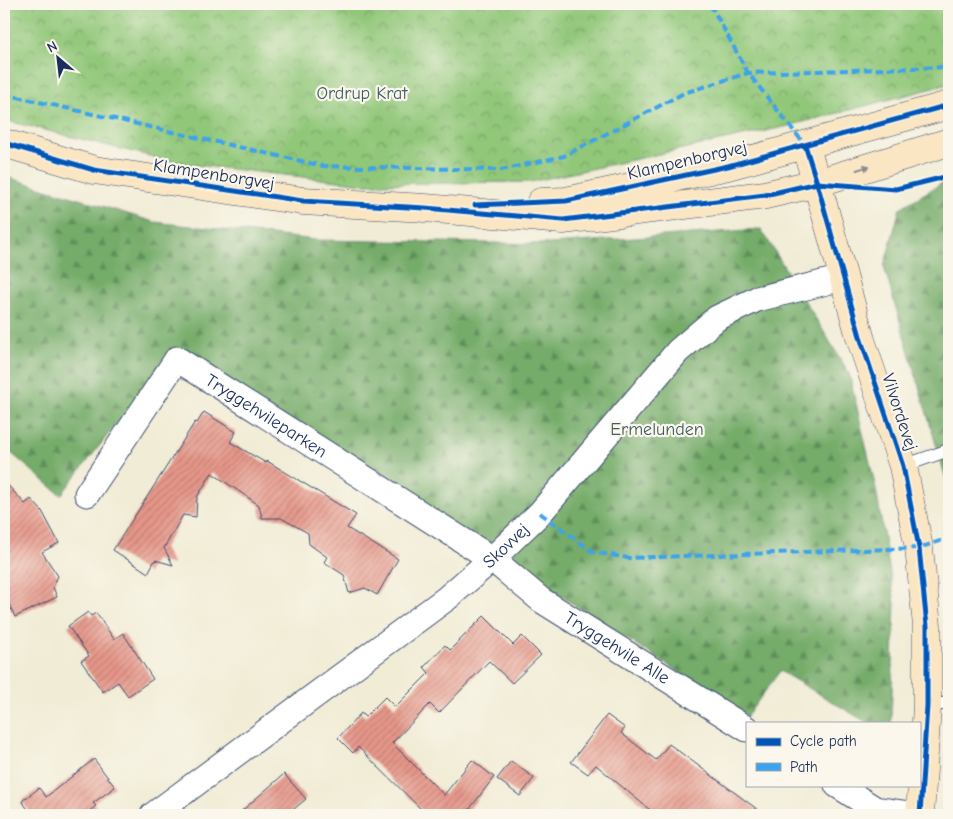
<svg xmlns="http://www.w3.org/2000/svg" width="953" height="819" font-family="'Comic Neue',sans-serif">
  <defs>
    <pattern id="forest-firs" width="22" height="20" patternUnits="userSpaceOnUse" patternTransform="scale(1.25)"><rect width="22" height="20" fill="#74ac69"/><path d="M5 1l3.5 6h-7zM16 11l3.5 6h-7z" fill="#5e8c5a"/></pattern>
    <pattern id="park-crowns" width="20" height="18" patternUnits="userSpaceOnUse" patternTransform="scale(1.25)"><rect width="20" height="18" fill="#91c779"/><path d="M2 6a3 3 0 1 1 6 0M12 15a3 3 0 1 1 6 0" fill="none" stroke="#76a266"/></pattern>
    <pattern id="building-hatch" width="6" height="6" patternUnits="userSpaceOnUse" patternTransform="scale(1.25)"><rect width="6" height="6" fill="#e79789"/><path d="M-1 1l2-2M0 6l6-6M5 7l2-2" fill="none" stroke="#ba7c73"/></pattern>
  </defs>
  <rect width="100%" height="100%" fill="#fbf7ec"/>
  <filter id="ink" filterUnits="userSpaceOnUse"><feTurbulence type="fractalNoise" baseFrequency=".02" numOctaves="2"/><feDisplacementMap in="SourceGraphic" scale="10" xChannelSelector="R" yChannelSelector="G"/><feConvolveMatrix kernelMatrix="1 2 1 2 8 2 1 2 1" color-interpolation-filters="sRGB"/></filter>
  <filter id="wash" filterUnits="userSpaceOnUse"><feTurbulence type="fractalNoise" baseFrequency=".0096" numOctaves="4" result="noise"/><feDisplacementMap in="SourceGraphic" scale="20" xChannelSelector="R" yChannelSelector="G"/><feGaussianBlur stdDeviation="1.12" result="paint"/><feColorMatrix in="noise" values="0 0 0 0 0 0 0 0 0 0 0 0 0 0 0 0 0 1.4 0 .05"/><feComposite in="paint" operator="in"/></filter>
  <g filter="url(#wash)">
    <rect width="100%" height="100%" fill="#f1ecd5"/>
    <path fill="url(#forest-firs)" stroke="#486e64" d="M4,176L154,222L316,240L550,244L761,229L849,373L876,489L895,603L891,723H868L780,671L747,716L176,348L61,495L4,447Z
      M949,179V489L884,267L900,208Z"/>
    <path fill="url(#park-crowns)" stroke="#567b6c" d="M4,4H949V84L784,127L530,182L365,184L178,163L4,120Z"/>
    <g id="blocks">
      <path fill="url(#building-hatch)" d="M204,412L236,432L230,442L266,463L267,461L356,515L347,528L398,559L377,595L365,588L349,593L344,575L324,562L327,557L309,544L308,533L281,518H262L259,505L212,473L197,497L196,517L183,515L164,548L173,565L155,560L148,573L113,550L195,422L197,423Z
        M4,481L25,504L31,499L42,511L59,543L42,552L58,576L53,587L57,597L15,617L9,604L4,606Z
        M88,612L91,616L96,613L114,639L123,633L153,679L128,696L118,682L103,692L81,661L89,656L68,626Z
        M484,616L513,645L522,636L541,655L512,683L489,661L439,713L430,704L392,743L444,795L472,760L494,777L465,815H427L358,747L353,753L338,738L361,713L365,717L385,697L395,707L429,673L424,667L445,645L450,650Z
        M607,715L625,728L621,733L656,760L669,744L765,815H656L596,765L588,774L571,762Z
        M94,759L115,787L93,803L96,806L84,815H24L29,811L22,801L39,788L46,797Z
        M511,761L534,778L520,796L497,779Z
        M284,774L306,799L287,815H237Z"/>
    </g>
  </g>
  <g filter="url(#ink)">
    <use href="#blocks" fill-opacity="0" stroke="#3b4b70" stroke-width="1"/>
    <g fill="none" stroke-linecap="round" stroke-linejoin="round">
      <defs>
        <path id="lane" d="M903,466L949,450
          M927,706L949,703"/>
        <g id="street">
          <path id="s1" d="M87,494L177,359L492,559L541,600L747,729"/>
          <path d="M837,785L875,809L917,815"/>
          <path id="s2" d="M153,815L447,598L492,559L540,513L678,351L717,318L757,299L843,278"/>
        </g>
        <path id="secondary" d="M4,143L94,170L303,201L425,208L563,220L765,195L817,183L949,142
          M805,145L817,183L861,340L903,466L919,548L927,626V706L920,815
          M541,202L566,201L728,166L949,105"/>
      </defs>
      <use href="#lane" stroke="#3b4b70" stroke-width="14"/>
      <use href="#street" stroke="#3b4b70" stroke-width="27"/>
      <use href="#secondary" stroke="#3b4b70" stroke-width="29"/>
      <use href="#lane" stroke="#fff" stroke-width="12"/>
      <use href="#street" stroke="#fff" stroke-width="25"/>
      <use href="#secondary" stroke="#fbe6c4" stroke-width="28"/>
      <path stroke="#3da3ed" stroke-width="4" stroke-dasharray="8 4" stroke-linecap="butt" d="M710,4L748,73L805,145
        M4,94L323,166L501,170L564,156L684,93L748,73L949,67
        M540,513L593,552L628,558L919,548L949,538"/>
      <defs>
        <path id="cycleway" d="M4,143L94,170L303,201L425,208L563,220L765,195L817,183L896,189L949,176
          M805,145L817,183L861,340L903,466L919,548L927,626V706L920,815
          M475,205L566,201L728,166L949,105"/>
      </defs>
      <use href="#cycleway" stroke="#fbf7ec" stroke-width="8"/>
      <use href="#cycleway" stroke="#0057b8" stroke-width="5"/>
    </g>
    <defs><path id="oneway-solid" d="M-6-.8H1V-3.2L6.5 0L1 3.2V.8H-6Z" transform="scale(1.25)"/></defs>
    <use fill="#8b8a91" href="#oneway-solid" transform="translate(863 168) rotate(-18)"/>
  </g>
  <g text-anchor="middle" stroke-width="4.5" stroke-linejoin="round" paint-order="stroke">
    <g font-size="18" fill="#3e5d66" stroke="#fbf7ec">
      <text x="362" y="99">Ordrup Krat</text>
      <text x="657" y="435">Ermelunden</text>
    </g>
    <g font-size="18" fill="#1b2f5e" stroke="#fbf7ec">
      <text transform="translate(687 160) rotate(-13)" y="6">Klampenborgvej</text>
      <text transform="translate(214 174) rotate(9)" y="6">Klampenborgvej</text>
      <text transform="translate(900 412) rotate(72)" y="6">Vilvordevej</text>
      <text dy="6" stroke="none"><textPath href="#s1" startOffset="268">Tryggehvileparken</textPath></text>
      <text dy="6" stroke="none"><textPath href="#s2" startOffset="444">Skovvej</textPath></text>
      <text dy="6" stroke="none"><textPath href="#s1" startOffset="689">Tryggehvile Alle</textPath></text>
    </g>
  </g>
  <rect width="953" height="819" fill="none" stroke="#fbf7ec" stroke-width="20"/>
  <rect x="746" y="722" width="175" height="65" fill="#fbf7ec" stroke="#a1a7b3"/>
  <rect x="756" y="738" width="25" height="8" fill="#0057b8" stroke="#a1a7b3"/>
  <text x="790" y="746" font-size="15" fill="#1b2f5e">Cycle path</text>
  <rect x="756" y="763" width="25" height="8" fill="#3da3ed" stroke="#a1a7b3"/>
  <text x="790" y="772" font-size="15" fill="#1b2f5e">Path</text>
  <g transform="translate(58 58) rotate(332)" stroke="#fbf7ec" stroke-width="4" paint-order="stroke">
  <path d="M0-4L9 19L0 12L-9 19Z" fill="#1b2f5e"/>
  <text y="-8" font-size="14" font-weight="bold" text-anchor="middle" fill="#1b2f5e">N</text>
  </g>
</svg>
